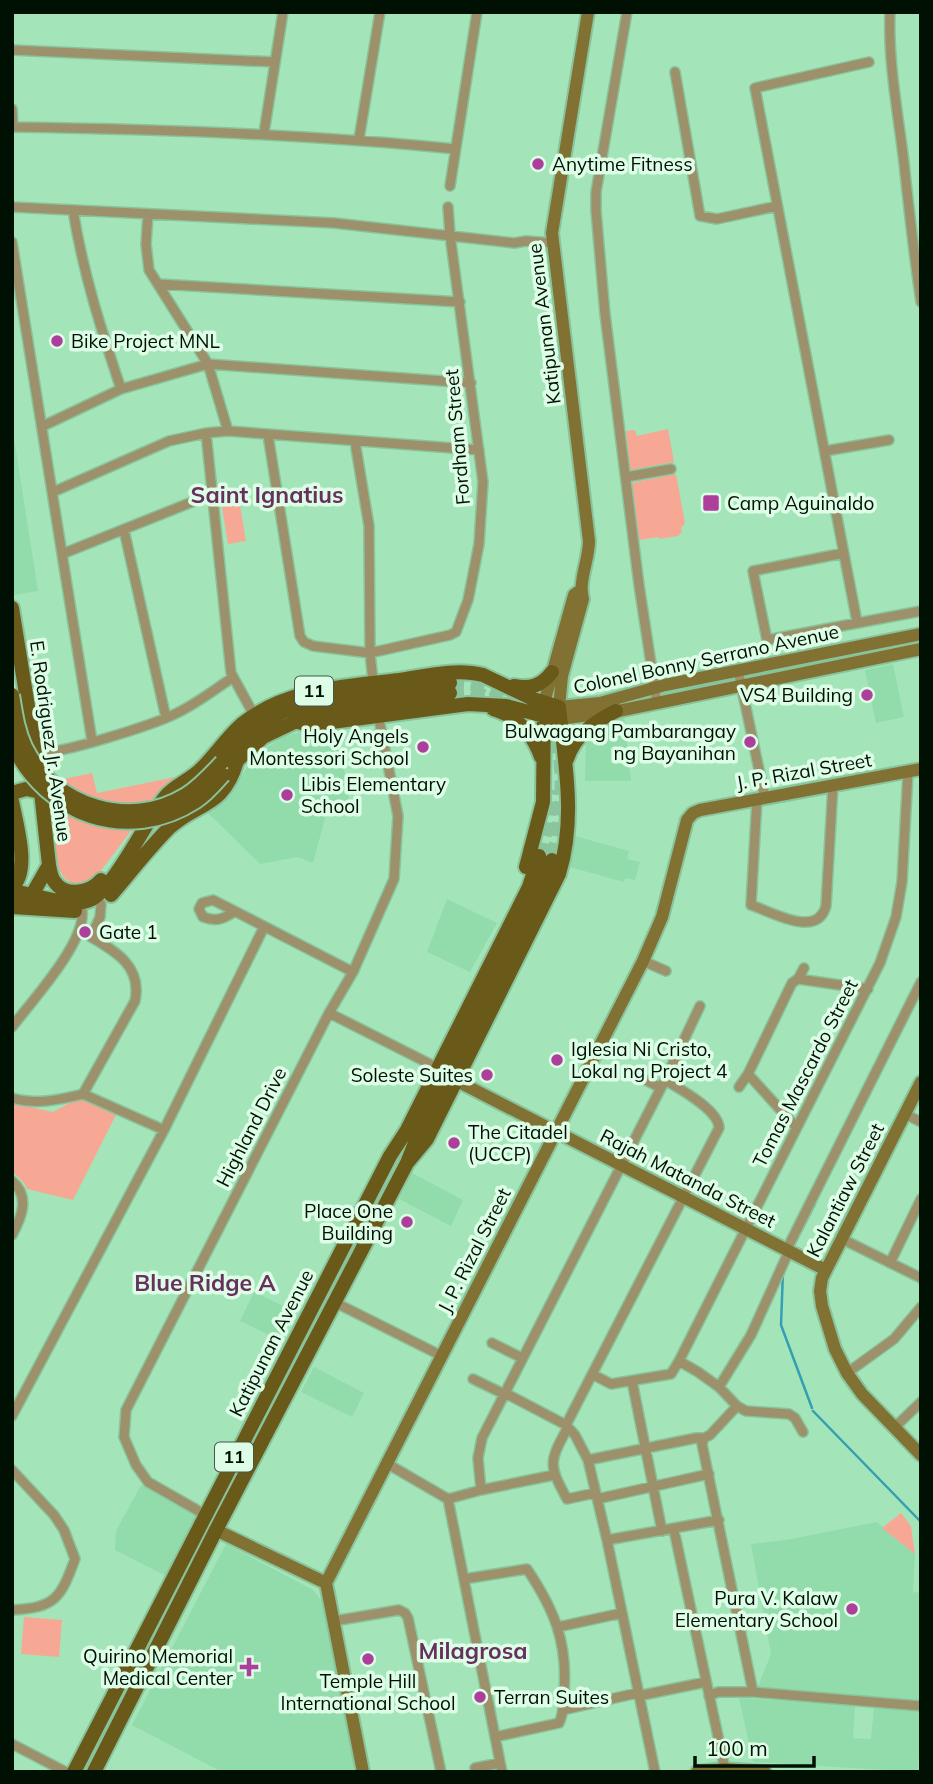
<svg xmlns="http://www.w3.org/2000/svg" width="933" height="1784" font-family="Mulish,sans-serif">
  <rect width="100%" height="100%" fill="#a3e5b9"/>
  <path fill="#92dbab" d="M12,425L38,591L14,595L12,586Z
    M893,664L904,717L876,723L865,670Z
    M624,716L631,781H585L586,743L594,732Z
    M337,727L350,806L327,811L313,863L298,857L260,864L206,811L233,789L250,763L266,748L286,736L313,729Z
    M575,836L629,851L627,859L640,862L635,880L625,878L624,882L566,866Z
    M447,899L497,923L470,972L427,952Z
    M412,1173L463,1200L451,1226L399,1199Z
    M254,1292L294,1311L280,1340L240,1321Z
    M314,1367L364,1393L352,1417L301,1392Z
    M141,1485L196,1515L166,1576L115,1550L116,1531Z
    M877,1522L915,1554L913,1592L921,1593V1702L757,1689L771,1654L751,1544L786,1540Z
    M226,1544L313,1590L322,1601L332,1639L357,1772H222L132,1725Z
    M739,1698L855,1705L853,1738L871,1739L874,1707L921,1709L918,1772L753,1762Z"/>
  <path fill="#f7a894" d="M668,429L674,462L630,470L626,431L635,430L637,436Z
    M676,474L685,523L681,528L682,532L678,536L659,539V537L639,540L631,483Z
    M240,505L246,541L228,544L222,507Z
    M92,773L97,793L190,774L160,793L96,877C79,888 65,886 58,866L44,783Z
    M79,1098L117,1113L73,1200L27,1189L24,1183L12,1171V1103L53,1112Z
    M901,1513L911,1526L915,1554L882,1528Z
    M24,1617L62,1620L59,1657L21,1654Z"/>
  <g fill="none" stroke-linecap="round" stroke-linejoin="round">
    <path stroke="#349eb4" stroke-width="2.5" d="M794,1245L815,1204
      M783,1271L781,1325L812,1408
      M813,1411L921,1522"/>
    <path stroke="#8bc59e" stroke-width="14" stroke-dasharray="14 7" stroke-linecap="butt" d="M450,683C472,681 487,686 507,696C522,703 540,713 550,727C569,758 561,827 552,860
      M450,693L471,692L497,700
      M539,856L548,823L552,790"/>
    <defs>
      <path id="street" d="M627,12L596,192V211L605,314L639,585L657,703
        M890,12C888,63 898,112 904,163C909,210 914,256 921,302
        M12,50L275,62
        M675,72L700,216L717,219L777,206
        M12,109L13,127
        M12,127C160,129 308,134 455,149
        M264,133L283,12
        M359,139L380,12
        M450,186L477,12
        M12,207L334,223L514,243L526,241L553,243
        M73,210C83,273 101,329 121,389
        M148,214L146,244L149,270L208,364L228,431
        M12,242L92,741
        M158,284L460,302
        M43,426L121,389L208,364L471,383
        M206,433L231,673L254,715
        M268,435L300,636L304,642L313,646L370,653L450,635L456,632L468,600L473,575L479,544L483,482L450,235L448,207
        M355,442L369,526L370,653L373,681
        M825,451L889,440
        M626,477L671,469
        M53,492L169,441L206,433L228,431L479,450
        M124,530L166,718
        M844,553L753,571L767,640L921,611
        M62,554L212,494
        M857,622L755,88L869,62
        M738,670L765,798
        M35,753C59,755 153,725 177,713C196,704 214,690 232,678
        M757,799L751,905C772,912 817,939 826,906L833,785
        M234,912C223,919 216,922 203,917L199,909L202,903L213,900L353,972
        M91,937L100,917L101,904
        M643,961L666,971
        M798,979L868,989
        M329,1013L430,1064
        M12,1027C32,1001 86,942 82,911
        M632,1073L661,1088
        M748,1074L796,1127
        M739,1087L748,1074L792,983L798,979L804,968
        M83,1094L164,1130
        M12,1098C36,1105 59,1100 83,1094L135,1001C142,967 117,952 91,937
        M905,1114L921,1122
        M12,1181C30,1196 22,1217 12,1235
        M842,1239L921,1278
        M787,1249L921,982
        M890,1263L921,1199
        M334,1302L442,1356
        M492,1343L522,1358
        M679,1361L698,1372L719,1387L737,1406L746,1411L789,1414L795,1418L803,1432
        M847,1373L894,1339L921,1307
        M592,1374L611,1384L671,1374L679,1361L880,963L896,917L902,882L908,772
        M473,1379L504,1394
        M632,1381L662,1531
        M719,1387L751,1335L789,1251
        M505,1393L566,1425L575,1435L588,1460L607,1540L655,1772
        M12,1416L164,1130L264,927
        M566,1425L719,1128C719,1110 680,1089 665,1080
        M568,1427C549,1462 548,1464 567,1499L595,1493
        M895,1427L921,1402
        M704,1438L702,1444L753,1692
        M704,1438L710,1435L737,1406
        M588,1460L696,1438H704
        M386,1463L448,1499
        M12,1470L54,1515L64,1530L75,1559C61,1597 56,1608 12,1610
        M481,1490L478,1458L482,1438L665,1080L700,1006
        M448,1499L502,1772
        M448,1499L481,1490L554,1475
        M597,1499L709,1474
        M204,1514L148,1482L136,1465L124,1437L126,1410L329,1013L353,972L394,879L398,816L378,714
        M674,1530L725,1769
        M607,1540L719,1520
        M464,1579L527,1569C554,1609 568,1643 564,1692C563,1702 564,1714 559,1723L495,1737
        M334,1621L399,1610L405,1613L408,1618L441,1772
        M558,1627L622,1613
        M638,1696L706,1682
        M709,1696L718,1692H753L921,1706
        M563,1710L637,1693
        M12,1744L66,1772
        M475,1768L500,1763"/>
      <path id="secondary" d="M588,12L552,233L589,541C589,560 578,581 583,599L562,676L559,707L600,703L665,685L921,634
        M544,703L574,595L581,590
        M560,719L618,711L921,649
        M457,1081L826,1270
        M921,1082L822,1278L820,1291L822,1306L835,1349L847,1373L862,1394L921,1455
        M216,1530L326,1583
        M363,1772L326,1583L643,961L662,917L687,820L693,813L700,810L921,769
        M697,1772L725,1769L765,1772"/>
      <path id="primary" d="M12,608L39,774L49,865L33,893L12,907
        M514,686C531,689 541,686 552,672
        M493,709C517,716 533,734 541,757
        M295,721L309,725L468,704L506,706L552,718
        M567,759C575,735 594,722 616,711
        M222,762C250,731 269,713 311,702L450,683
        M230,767L263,737L305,717L450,693
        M12,793L26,789L41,792
        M12,801C16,823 31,872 12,887
        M49,865C50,870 51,877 54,881C65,898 90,893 101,880
        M526,867L543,802L544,703
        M12,891C34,894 71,909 90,900C114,889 146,821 165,797C174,786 188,781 199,771C214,757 226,738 242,724C287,688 344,687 399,680C425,676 457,668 483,675L533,699L559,707C565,763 576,819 559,874L427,1139L407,1163
        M111,895C130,873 148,849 169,828C198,801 223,809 237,761
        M12,907L75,911
        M74,1772L390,1156L407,1130L529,887L539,856
        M94,1772L216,1530L407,1163L418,1135L541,890L552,860"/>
    </defs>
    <use href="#street" stroke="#89c39c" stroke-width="12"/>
    <use href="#secondary" stroke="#89c39c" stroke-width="16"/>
    <use href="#primary" stroke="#89c39c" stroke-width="18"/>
    <use href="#street" stroke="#9c916a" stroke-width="9"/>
    <use href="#secondary" stroke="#817133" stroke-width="12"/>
    <use href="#primary" stroke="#6a5a1a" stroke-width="14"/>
    <defs>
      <path id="primary-bridge" d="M12,695C15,713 17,730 25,747C54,806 129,830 186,795C200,786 211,774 222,762
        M12,744C46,816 128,845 196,801C207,794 215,784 223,775"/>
    </defs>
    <use href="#primary-bridge" stroke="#89c39c" stroke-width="18" stroke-linecap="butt"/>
    <use href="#primary-bridge" stroke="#6a5a1a" stroke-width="14"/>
  </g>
  <g fill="#ad3e9b" stroke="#ddfde6" stroke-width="2.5">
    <circle cx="538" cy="164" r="7"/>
    <circle cx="57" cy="341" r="7"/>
    <rect x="702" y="494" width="18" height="18" rx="3.5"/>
    <circle cx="867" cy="695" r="7"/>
    <circle cx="750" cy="742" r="7"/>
    <circle cx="423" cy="747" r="7"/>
    <circle cx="287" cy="795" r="7"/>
    <circle cx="85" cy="932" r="7"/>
    <circle cx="557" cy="1060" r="7"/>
    <circle cx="487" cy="1075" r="7"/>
    <circle cx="454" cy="1143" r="7"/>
    <circle cx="407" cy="1222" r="7"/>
    <circle cx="852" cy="1609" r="7"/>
    <circle cx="368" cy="1659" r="7"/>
    <path d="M245.5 1656.5h7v7h7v7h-7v7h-7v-7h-7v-7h7z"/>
    <circle cx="480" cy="1697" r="7"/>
  </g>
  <g text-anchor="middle" stroke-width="7" stroke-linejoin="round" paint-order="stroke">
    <g fill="#ddfde6" stroke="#425848" stroke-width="2">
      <rect x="295" y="676.5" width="38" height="29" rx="5"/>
      <rect x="215" y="1442.5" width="38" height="29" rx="5"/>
    </g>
    <g font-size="18" font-weight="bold" fill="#001104">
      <text x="314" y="697">11</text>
      <text x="234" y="1463">11</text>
    </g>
    <g font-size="19" fill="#001104" stroke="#ddfde6" text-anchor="start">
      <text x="552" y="171">Anytime Fitness</text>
      <text x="71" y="348">Bike Project MNL</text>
      <text x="727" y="510">Camp Aguinaldo</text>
      <text x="853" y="702" text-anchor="end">VS4 Building</text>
      <text x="736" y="738" text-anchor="end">Bulwagang Pambarangay<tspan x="736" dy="22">ng Bayanihan</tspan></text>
      <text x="409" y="743" text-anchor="end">Holy Angels<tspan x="409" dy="22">Montessori School</tspan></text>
      <text x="301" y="791">Libis Elementary<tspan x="301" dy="22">School</tspan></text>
      <text x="99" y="939">Gate 1</text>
      <text x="571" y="1056">Iglesia Ni Cristo,<tspan x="571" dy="22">Lokal ng Project 4</tspan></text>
      <text x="473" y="1082" text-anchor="end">Soleste Suites</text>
      <text x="468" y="1139">The Citadel<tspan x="468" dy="22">(UCCP)</tspan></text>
      <text x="393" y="1218" text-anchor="end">Place One<tspan x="393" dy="22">Building</tspan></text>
      <text x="838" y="1605" text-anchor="end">Pura V. Kalaw<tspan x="838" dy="22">Elementary School</tspan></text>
      <text x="233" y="1663" text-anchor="end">Quirino Memorial<tspan x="233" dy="22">Medical Center</tspan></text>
      <text x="368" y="1688" text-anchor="middle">Temple Hill<tspan x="368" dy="22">International School</tspan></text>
      <text x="494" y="1704">Terran Suites</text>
    </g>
    <g font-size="19" fill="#001104" stroke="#ddfde6">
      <text transform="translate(544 324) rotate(-97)" y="7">Katipunan Avenue</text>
      <text transform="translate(457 437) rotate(-95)" y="7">Fordham Street</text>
      <text transform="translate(706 659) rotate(-12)" y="7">Colonel Bonny Serrano Avenue</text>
      <text transform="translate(51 741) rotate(82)" y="7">E. Rodriguez Jr. Avenue</text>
      <text transform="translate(804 771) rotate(-10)" y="7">J. P. Rizal Street</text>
      <text transform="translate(805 1073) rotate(-63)" y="7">Tomas Mascardo Street</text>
      <text transform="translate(251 1127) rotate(-63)" y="7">Highland Drive</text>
      <text transform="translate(688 1178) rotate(27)" y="7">Rajah Matanda Street</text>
      <text transform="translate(845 1190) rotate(-63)" y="7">Kalantiaw Street</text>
      <text transform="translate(474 1250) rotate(-63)" y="7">J. P. Rizal Street</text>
      <text transform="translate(271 1343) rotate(-63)" y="7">Katipunan Avenue</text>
    </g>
    <g font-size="23" font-weight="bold" fill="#67305d" stroke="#ddfde6">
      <text x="267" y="503">Saint Ignatius</text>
      <text x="205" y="1291">Blue Ridge A</text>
      <text x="473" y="1659">Milagrosa</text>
    </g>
  </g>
  <rect width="933" height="1784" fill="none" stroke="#001104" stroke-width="28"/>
  <path d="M695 1756v10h119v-10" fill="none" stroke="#001104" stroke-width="3.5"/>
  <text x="706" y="1756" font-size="21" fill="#001104" stroke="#ddfde6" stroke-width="5" paint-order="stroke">100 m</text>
</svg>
